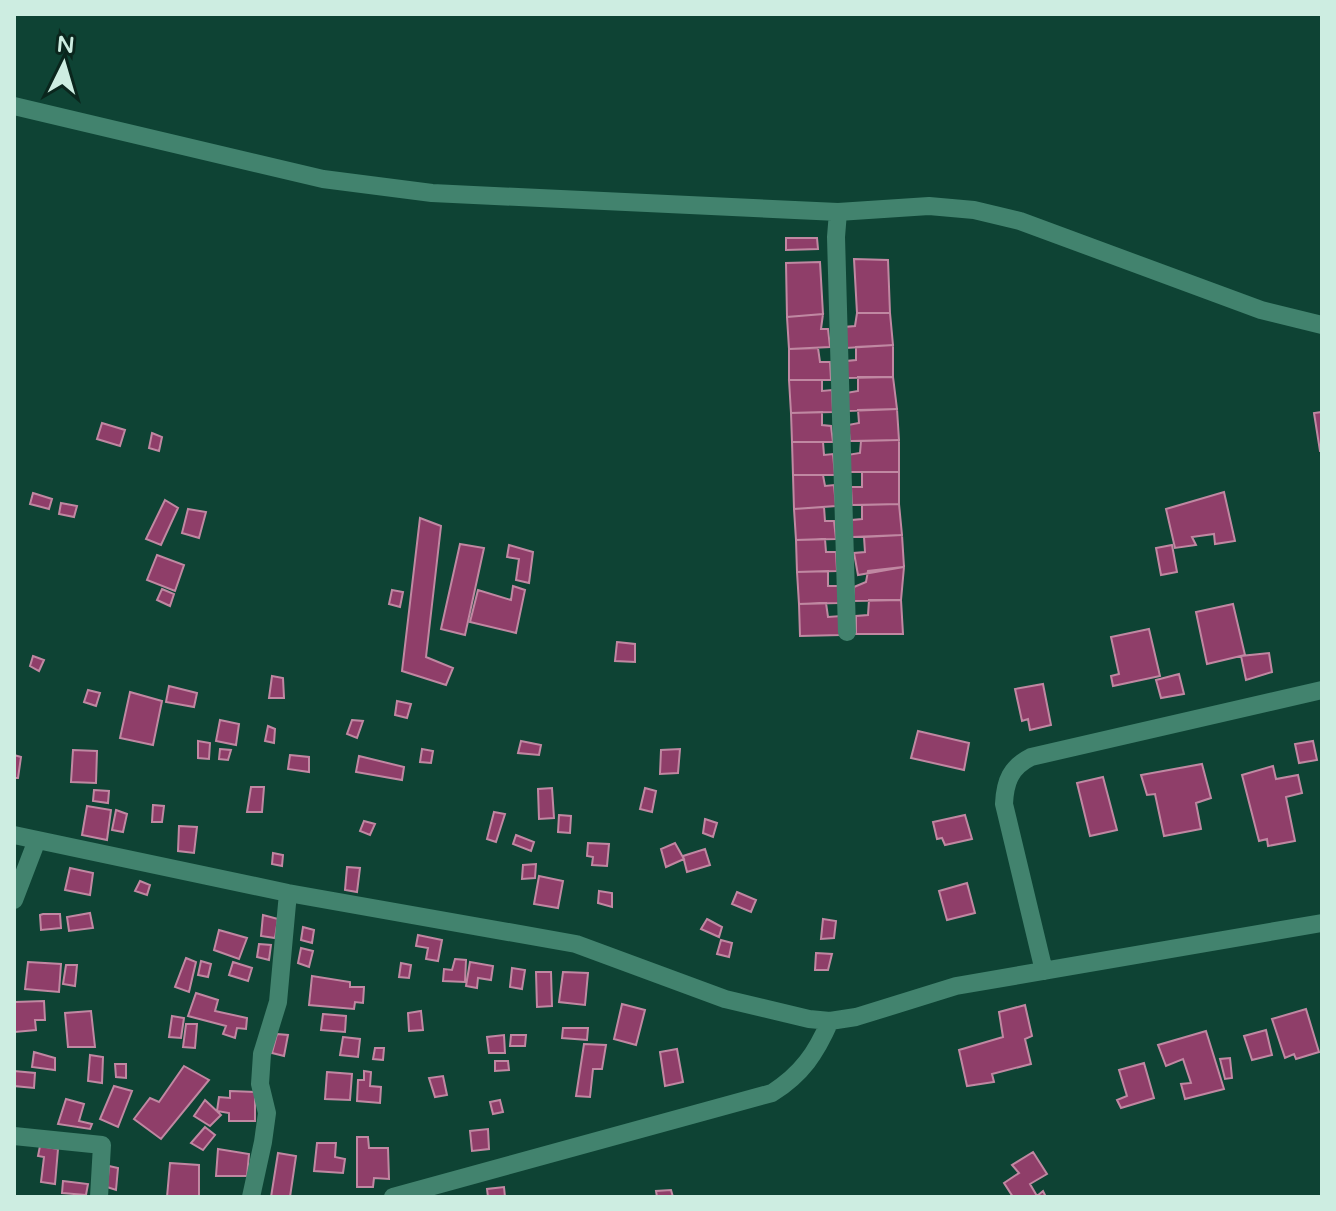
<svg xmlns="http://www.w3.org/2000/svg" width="1336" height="1211" font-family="'Varela Round',sans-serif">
  <rect width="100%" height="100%" fill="#0e4334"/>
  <path fill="#8f3e69" stroke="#c088a2" stroke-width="2" d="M786,238H817L818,249L786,250Z
    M854,259L888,260L890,313H857Z
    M820,262L823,314L787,317L786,263Z
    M857,313H890L893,345L846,348L844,327L855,326Z
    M823,314L821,329H828L830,347L789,349L787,317Z
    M893,345V377L847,378L846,361L856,360V347Z
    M818,348L820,362H830L831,380H789V349Z
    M858,377H893L897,409L848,411L846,393L858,391Z
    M789,380H822V391L832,390L833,412L791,413Z
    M897,409L899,440L850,441L848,425L859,423L858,410Z
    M822,412V425L831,426L833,442H792L791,413Z
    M1322,412V451H1320L1314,413Z
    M102,423L125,430L120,446L97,439Z
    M152,433L162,437L159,451L149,448Z
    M899,440V472H848L847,455L860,453L861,441Z
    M792,442H823L824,455L833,454L835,475H793Z
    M862,472H899V504L852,505L851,487H862Z
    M793,475H823L825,486L834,485L836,506L794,509Z
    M1224,492L1235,541L1215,544L1214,534L1192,537L1196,545L1175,548L1166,509Z
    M33,493L52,499L49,509L30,504Z
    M165,500L178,508L161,545L146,539Z
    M61,503L77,506L74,517L59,514Z
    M899,504L902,535L852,537V520L862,519V505Z
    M824,507L825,521H834L836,539L796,540L794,509Z
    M188,509L206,512L199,538L182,533Z
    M420,518L441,526L426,657L453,668L446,685L402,671Z
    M902,535L904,567L858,575L854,553L865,552L864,537Z
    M825,539L826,552H836L837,571L797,572L796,540Z
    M460,544L484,548L465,635L441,629Z
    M509,545L533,552L529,583L516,580L519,559L507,557Z
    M1172,545L1177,572L1161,575L1156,548Z
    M157,555L184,565L175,591L147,580Z
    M904,567L901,600L854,601V587L866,582L868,571Z
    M828,571V586H839V603L799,604L797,572Z
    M513,586L525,590L516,633L470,622L478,590L511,600Z
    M162,589L174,594L170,606L157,600Z
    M392,590L403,592L400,607L389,604Z
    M869,600H901L903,634H856V616L868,615Z
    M826,603L828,617L841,616V635L800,636L799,604Z
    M1233,604L1245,655L1207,664L1196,612Z
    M1149,629L1160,676L1113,686L1111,676L1119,674L1111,637Z
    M617,642L635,644V662L615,661Z
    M1269,653L1272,672L1246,680L1241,656Z
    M33,656L44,660L39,671L30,666Z
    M1179,674L1184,694L1161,698L1156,680Z
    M272,676L283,678L284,698H269Z
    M1043,684L1051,725L1030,730L1028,719L1022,721L1015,689Z
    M169,686L197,693L194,707L166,702Z
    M88,690L100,693L96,706L84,702Z
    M130,692L162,701L153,745L120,738Z
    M397,701L411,704L407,718L395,715Z
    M220,720L239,724L236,745L216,741Z
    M352,720L363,721L357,738L347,734Z
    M268,726L275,729L274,743L265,741Z
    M918,731L969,743L964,770L911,758Z
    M198,741L210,743L209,759L198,758Z
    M521,741L541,745L539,755L518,753Z
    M1313,741L1317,760L1299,763L1295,744Z
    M220,749L231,750L228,760L219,759Z
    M422,749L433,751L431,763L420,762Z
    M680,749L678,773L660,774L661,750Z
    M73,750L97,751L96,783L71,782Z
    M14,755L21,757L18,778H14Z
    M290,755L309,757V772L288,769Z
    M359,756L404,767L402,780L356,772Z
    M1202,764L1211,798L1196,803L1201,829L1164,836L1155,794L1147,795L1141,775Z
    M1273,766L1276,779L1298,775L1302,793L1286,797L1295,841L1268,846L1267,839L1259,841L1242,775Z
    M1103,777L1117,830L1090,836L1077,783Z
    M251,787H264L262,812H247Z
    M552,788L554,818L539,819L538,789Z
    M645,788L656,791L652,812L640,809Z
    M94,790L109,791L108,803L93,801Z
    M153,805L164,806L162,822H152Z
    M87,806L111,810L107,840L82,835Z
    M116,810L127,814L123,832L112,830Z
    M494,812L505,814L496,842L487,839Z
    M559,815L571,816L570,833L558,832Z
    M965,815L972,839L945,845L942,838L937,839L933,822Z
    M705,819L717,823L713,837L703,833Z
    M364,821L375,824L370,835L360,831Z
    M179,826L197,827L194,853L178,851Z
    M516,835L534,842L531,851L513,844Z
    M588,843L609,844L607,866L592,865L593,857L587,856Z
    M675,843L684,859L666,867L661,849Z
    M705,849L710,865L687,872L683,856Z
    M273,853L283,855L282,866L272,864Z
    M536,864L535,878L522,879L523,865Z
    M347,867L360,868L357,892L345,890Z
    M70,868L93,873L90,895L65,890Z
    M539,876L563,881L558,908L534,904Z
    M140,881L150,885L147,895L135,891Z
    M967,883L975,913L947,920L939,891Z
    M599,891L612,893V907L598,903Z
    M737,892L756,900L751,912L732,904Z
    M90,913L93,928L69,931L67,917Z
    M43,914H60L61,928L41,930L40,915Z
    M263,915L278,919L275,938L261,936Z
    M707,919L722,927L719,937L701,929Z
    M823,919L836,921L834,938L821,939Z
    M303,927L314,930L312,943L301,940Z
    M219,930L247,938L239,959L214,950Z
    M418,935L442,940L438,961L426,959L428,948L416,946Z
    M721,940L732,943L729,957L717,954Z
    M259,944L271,945L269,960L257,957Z
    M301,948L313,951L309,967L298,963Z
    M816,953L832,954L828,970H815Z
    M186,958L196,962L189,992L175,987Z
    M455,959L466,960L465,982L443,981L444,969L452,970Z
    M201,961L211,964L208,977L198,975Z
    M28,962L61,964L59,992L25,989Z
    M233,962L252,968L248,981L229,975Z
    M470,962L493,966L491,980L478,978L477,988L466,986Z
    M401,963L411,965L409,978L399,977Z
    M66,965H77L75,986L63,984Z
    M512,968L525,970L522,989L510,987Z
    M536,972H551L552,1006L537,1007Z
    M563,972L588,973L585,1005L559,1002Z
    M312,976L350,982V987H364L363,1003L355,1002L354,1009L309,1005Z
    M196,993L218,1000L215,1011L247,1018L246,1029L237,1028L235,1038L223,1034L226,1026L188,1016Z
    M44,1001L45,1020H35L36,1030L15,1032V1002Z
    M622,1004L645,1010L636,1045L614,1039Z
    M1025,1005L1032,1036L1025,1039L1031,1064L992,1074L994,1082L967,1086L959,1050L1003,1037L999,1012Z
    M1306,1009L1319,1052L1296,1059L1294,1054L1285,1058L1272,1019Z
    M91,1011L95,1047H68L65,1013Z
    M421,1011L423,1030L409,1031L408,1013Z
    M323,1014L346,1016L345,1032L321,1030Z
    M172,1016L184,1018L181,1038L169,1037Z
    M186,1024H197L195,1048L183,1047Z
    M563,1028H588L587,1040L562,1038Z
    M1266,1030L1272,1055L1252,1060L1244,1036Z
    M1206,1031L1224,1089L1185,1099L1181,1084L1191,1083L1183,1059L1166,1066L1158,1045Z
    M277,1034L288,1035L284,1056L272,1053Z
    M504,1035L505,1053H489L487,1037Z
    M511,1035H526L525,1046H510Z
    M343,1037L360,1039L358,1057L340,1055Z
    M584,1044L606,1045L602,1069H593L590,1097L576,1096Z
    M375,1048H384L383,1060L373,1059Z
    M677,1049L683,1082L665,1086L660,1052Z
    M34,1052L55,1058V1070L32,1067Z
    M90,1055L103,1057L102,1083L88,1081Z
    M1230,1058L1232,1078L1225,1079L1220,1059Z
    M495,1061H508L509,1070L495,1071Z
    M1144,1063L1154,1098L1121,1108L1117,1100L1127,1096L1119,1070Z
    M115,1064H126V1078L116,1077Z
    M184,1066L209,1080L161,1139L134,1119L150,1098L159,1102Z
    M14,1071L35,1073L34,1088L14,1086Z
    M364,1071L371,1072L370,1086L381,1087L380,1103L357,1101L358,1080H364Z
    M327,1072L352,1074L350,1100L325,1099Z
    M443,1076L447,1095L435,1097L429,1078Z
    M114,1086L132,1091L118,1127L100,1119Z
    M230,1091L255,1092V1121H229V1113L217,1111L219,1097L230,1098Z
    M66,1099L84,1104L79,1121L92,1124L90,1129L58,1124Z
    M205,1100L221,1115L210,1126L194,1116Z
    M500,1100L503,1112L493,1114L490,1102Z
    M205,1127L215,1135L203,1150L191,1143Z
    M488,1129L489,1149L472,1151L470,1131Z
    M357,1137H368L369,1148H388L389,1179L374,1178L373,1187H357Z
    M317,1143H336L335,1157L345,1159L343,1173L314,1171Z
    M40,1146L58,1149L55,1184L41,1182L44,1157L38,1156Z
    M218,1149L249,1154L247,1176H216Z
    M1033,1152L1047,1174L1030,1184L1037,1196L1043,1191L1046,1197H1013L1004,1183L1019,1173L1012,1165Z
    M278,1153L296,1156L290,1197H271Z
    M170,1163L199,1165V1197H167Z
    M109,1166L118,1168L116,1190L107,1187Z
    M63,1181L88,1184L86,1195L62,1193Z
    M504,1187L505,1197H488L487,1189Z
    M671,1190L673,1197H657L656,1191Z"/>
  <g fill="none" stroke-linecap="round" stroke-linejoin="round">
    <path stroke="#42836e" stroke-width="18" d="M14,106L323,179L432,193L838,212L929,206L974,210L1020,221L1261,310L1322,325
      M838,212L836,237L847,632
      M14,835L288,893L576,944L725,999L809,1019L830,1021L856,1017L956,986L1322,923
      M14,900L37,840
      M1044,971L1004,804C1005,781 1011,767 1031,757L1322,690
      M14,1136L102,1145L99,1197
      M251,1197L263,1142L267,1113L260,1084L262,1054L278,1002L288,893
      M393,1197L772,1093C802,1074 816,1053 830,1021"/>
  </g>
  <rect width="1336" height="1211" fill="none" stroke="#cdede1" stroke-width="32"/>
  <g transform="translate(64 64) rotate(5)" stroke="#0a261d" stroke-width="6" paint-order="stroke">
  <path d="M0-6L14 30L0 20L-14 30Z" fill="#cdede1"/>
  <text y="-12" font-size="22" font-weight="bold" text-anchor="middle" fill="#cdede1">N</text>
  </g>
</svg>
